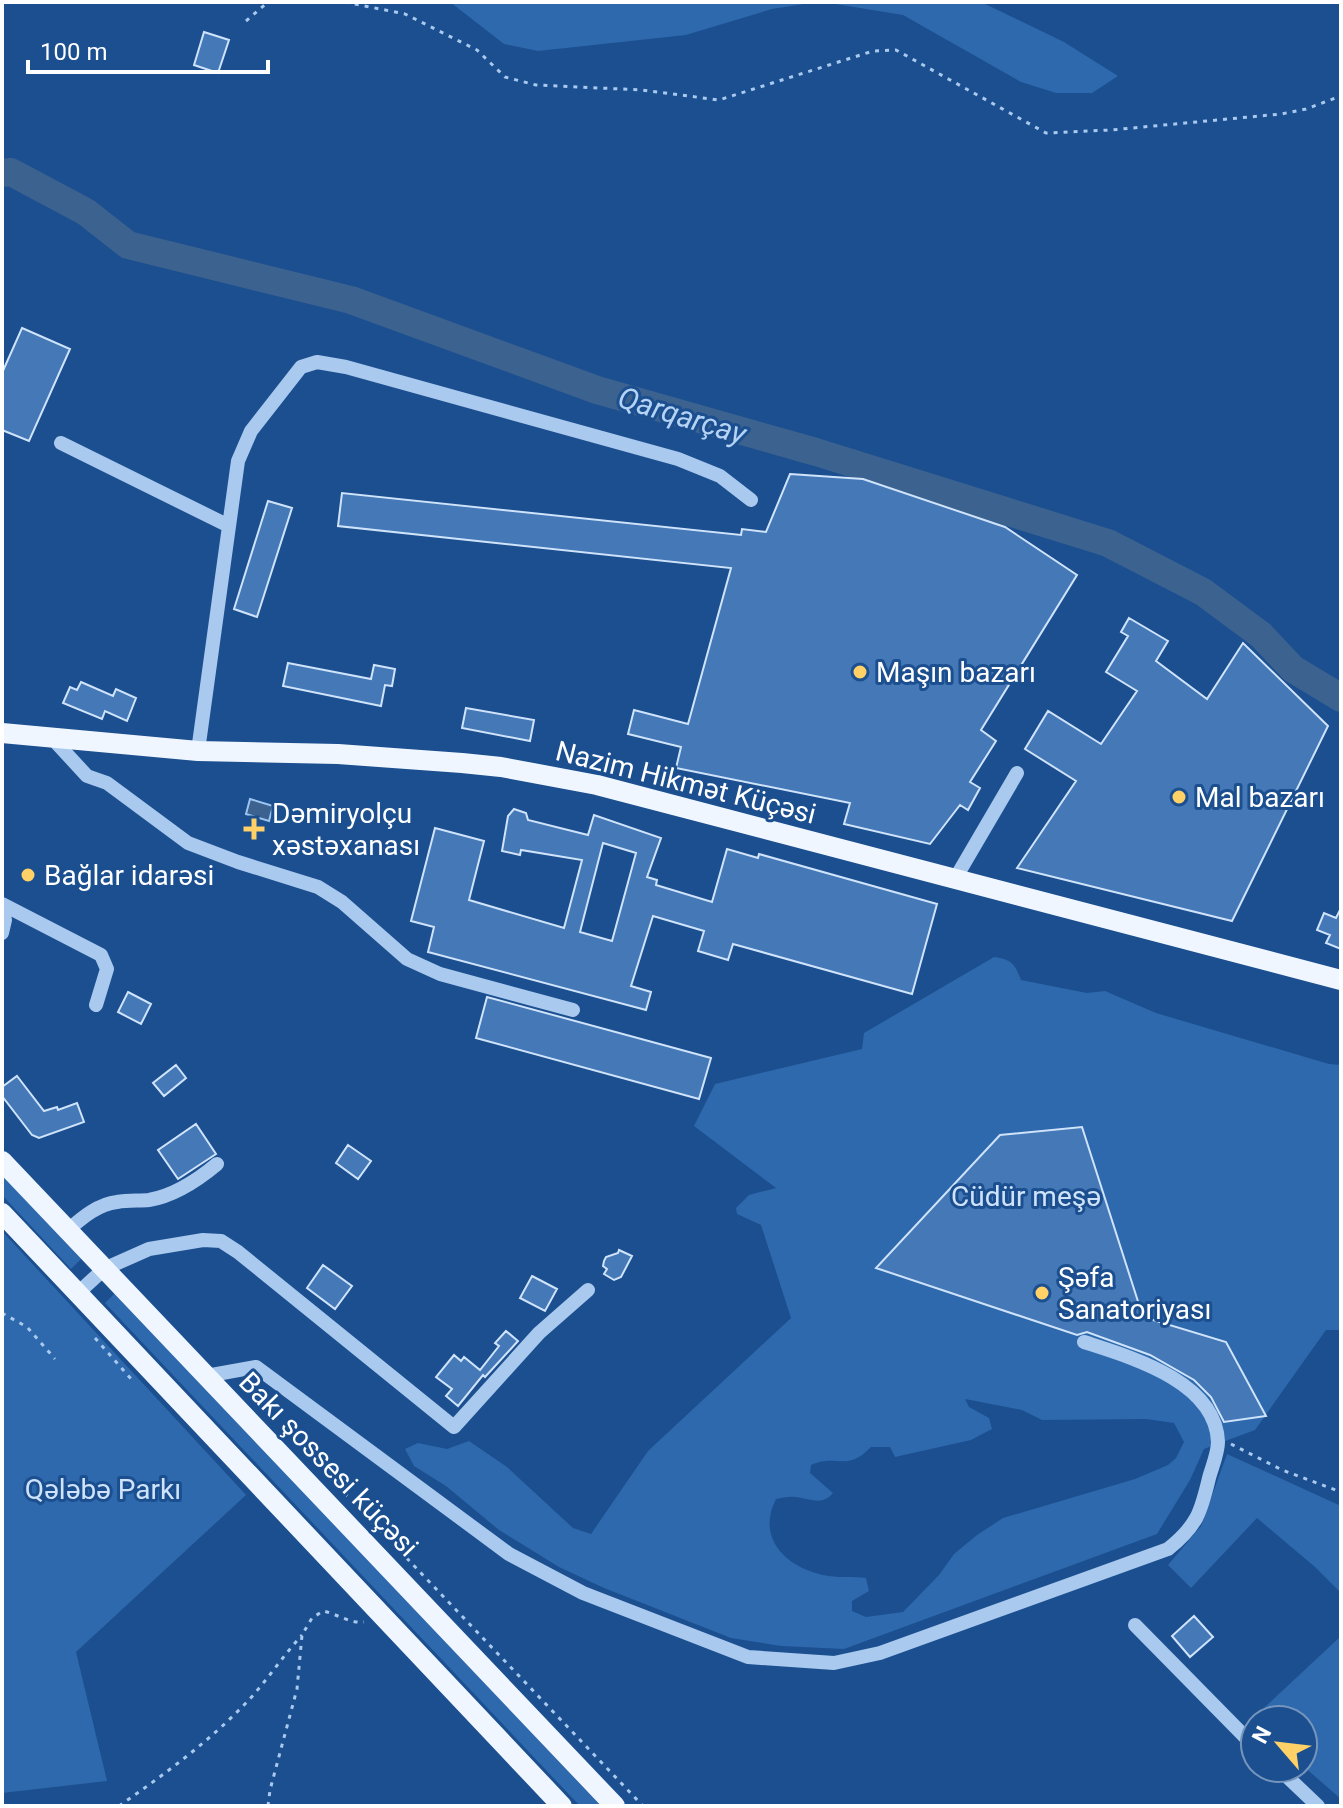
<svg xmlns="http://www.w3.org/2000/svg" width="1343" height="1808" font-family="Roboto,sans-serif">
  <rect width="100%" height="100%" fill="#1b4f8f"/>
  <path fill="#2e69ad" fill-rule="evenodd" d="M450,2H817L772,9L686,35L538,51L504,44Z
    M823,2H981L1064,42L1118,76L1092,93H1056L1021,82L903,15Z
    M994,957C1011,959 1015,964 1021,980L1087,993L1105,991L1156,1013L1329,1064L1341,1065V1330H1326L1255,1430L1204,1449L1190,1480L1157,1534L844,1649L781,1646L731,1638L604,1588L559,1567L499,1530L446,1486L414,1466L405,1449L418,1443L447,1449L469,1441L507,1467L573,1528L591,1534L648,1451L791,1318L761,1225L737,1214L736,1208L749,1195L776,1188L694,1126L715,1084L862,1049L864,1033ZM965,1399L1022,1410L1042,1420L1146,1419L1174,1423L1184,1442L1176,1458L1168,1465L1135,1479L1003,1518L977,1535L954,1554L939,1575L903,1612L866,1617L852,1611V1601L869,1591L866,1578C854,1576 841,1578 829,1576C789,1570 755,1540 776,1499C782,1498 789,1496 796,1497C811,1499 822,1506 833,1493L810,1473L811,1465C837,1453 846,1473 871,1447H890L895,1457L971,1440L992,1429L989,1418L969,1407Z
    M2,1175L81,1259L71,1269L2,1195Z
    M2,1231L246,1495L76,1652L107,1781L2,1793Z
    M116,1292L601,1806H580L105,1303Z
    M1227,1454L1341,1506V1593L1315,1567L1257,1518L1191,1588L1168,1565L1201,1526Z
    M1341,1636V1799L1303,1766V1720H1255V1724L1251,1720Z"/>
  <path fill="#3c6290" stroke="#9cc4f0" stroke-width="2" d="M250,799L273,806L269,821L246,814Z"/>
  <g fill="none" stroke-linecap="round" stroke-linejoin="round">
    <path stroke="#3c6290" stroke-width="28" d="M2,173L11,172L86,212L128,245L351,300L597,390L816,452L1108,543L1203,592L1261,635L1293,669L1341,698"/>
  </g>
  <path fill="#4478b7" stroke="#cfe3fa" stroke-width="2" fill-rule="evenodd" d="M204,32L229,40L218,73L194,65Z
    M22,328L70,349L29,441L2,430V373Z
    M790,474L863,479L1005,527L1077,575L981,730L996,741L970,782L980,788L968,810L960,805L930,844L844,824L850,803L676,768L681,747L628,734L634,710L688,724L731,568L338,526L342,493L741,535L742,529L766,532Z
    M268,501L292,508L257,617L234,609Z
    M1129,618L1168,641L1156,661L1207,699L1243,643L1328,726L1232,921L1017,868L1076,781L1025,749L1048,711L1101,744L1137,691L1106,672L1128,636L1121,632Z
    M288,663L371,679L374,665L395,669L392,686L385,685L381,706L283,686Z
    M81,682L113,696L116,689L136,698L127,721L105,711L102,719L63,703L70,687L77,690Z
    M466,708L534,720L530,741L462,728Z
    M514,809L526,813L528,820L588,835L594,815L661,838L647,877L657,880L656,885L712,902L727,849L758,858L759,854L937,904L912,994L733,944L728,960L698,951L704,931L653,916L631,986L651,992L646,1010L428,952L434,927L411,921L435,828L484,841L469,900L564,928L582,860L521,850L520,855L502,851L508,816ZM603,843L636,853L612,941L580,932Z
    M1341,908V949L1326,943L1330,935L1317,930L1324,913L1336,918Z
    M128,992L151,1004L141,1024L118,1012Z
    M487,997L711,1058L699,1099L476,1038Z
    M176,1065L186,1078L164,1096L153,1083Z
    M17,1076L44,1111L57,1107L58,1110L77,1103L84,1122L39,1138L32,1135L2,1096V1087Z
    M196,1124L216,1154L178,1179L158,1150Z
    M1082,1127L1143,1317L1226,1342L1266,1416L1224,1422L1211,1397L1194,1380L1150,1355L1087,1332L1077,1335L876,1268L1000,1135Z
    M348,1145L371,1161L358,1179L336,1163Z
    M619,1250L632,1256L621,1277L614,1280L604,1274L607,1269L603,1266L604,1261L606,1257L618,1253Z
    M323,1265L352,1286L335,1309L307,1288Z
    M532,1276L557,1289L545,1311L520,1298Z
    M506,1331L518,1341L485,1377L483,1375L458,1406L446,1396L452,1389L436,1377L454,1355L461,1361L464,1357L480,1370L499,1346L495,1343Z
    M1194,1616L1213,1637L1190,1657L1172,1636Z"/>
  <g fill="none" stroke-linecap="round" stroke-linejoin="round">
    <path stroke="#a9c9ee" stroke-width="3" stroke-dasharray="4 6" stroke-linecap="butt" d="M345,2L405,14L477,50L505,77L536,85L642,90L719,100L873,51L896,50L1046,133L1111,130L1281,114L1306,109L1341,96
      M246,21L268,2
      M2,1313L27,1327L55,1359
      M95,1338L132,1380
      M1231,1444L1282,1470L1341,1492
      M317,1464L643,1806
      M119,1806C162,1776 206,1744 243,1706C265,1684 281,1658 302,1635
      M268,1806L270,1790L297,1689L302,1635L312,1618L323,1611C337,1614 351,1624 364,1622"/>
    <path stroke="#a9c9ee" stroke-width="14" d="M61,443L229,526
      M52,738L87,776L107,783L188,843L238,862L318,887L342,902L407,959L440,974L573,1010
      M198,751L238,461L251,431L301,367L317,362L346,367L678,459L720,476L751,500
      M955,879L1017,773
      M2,904L101,955L107,969L96,1005
      M2,907L5,920L2,933
      M68,1230C82,1218 98,1204 117,1202C128,1200 139,1201 149,1200C173,1196 199,1179 217,1164
      M78,1293L104,1269L149,1249L203,1240L221,1241L238,1252L454,1427L539,1333L588,1290
      M206,1376L256,1367L509,1554L583,1593L748,1657L834,1663L880,1653L1168,1549C1197,1526 1201,1512 1209,1478C1212,1467 1218,1453 1218,1442C1216,1381 1130,1357 1084,1342
      M1135,1625L1255,1747
      M1278,1768L1318,1806"/>
    <path stroke="#f0f6ff" stroke-width="20" d="M2,733L198,751L338,754L462,763L501,767L597,785L1341,980
      M2,1161L615,1806
      M2,1213L562,1806"/>
  </g>
  <g fill="#ffd166" stroke="#1b4f8f" stroke-width="3">
    <circle cx="860" cy="672" r="8"/>
    <circle cx="1179" cy="797" r="8"/>
    <path d="M250 817h8v8h8v8h-8v8h-8v-8h-8v-8h8z"/>
    <circle cx="28" cy="875" r="8"/>
    <circle cx="1042" cy="1293" r="8"/>
  </g>
  <g text-anchor="middle" stroke-width="6" stroke-linejoin="round" paint-order="stroke">
    <g font-size="28" fill="#fff" stroke="#1b4f8f" text-anchor="start">
      <text x="876" y="682">Maşın bazarı</text>
      <text x="1195" y="807">Mal bazarı</text>
      <text x="272" y="823">Dəmiryolçu<tspan x="272" dy="32">xəstəxanası</tspan></text>
      <text x="44" y="885">Bağlar idarəsi</text>
      <text x="1058" y="1287">Şəfa<tspan x="1058" dy="32">Sanatoriyası</tspan></text>
    </g>
    <g font-size="28" fill="#fff" stroke="#1b4f8f">
      <text transform="translate(686 782) rotate(14)" y="10">Nazim Hikmət Küçəsi</text>
      <text transform="translate(329 1464) rotate(46)" y="10">Bakı şossesi küçəsi</text>
    </g>
    <g font-size="28" fill="#cfe3fa" stroke="#1b4f8f">
      <text x="1026" y="1206">Cüdür meşə</text>
      <text x="103" y="1499">Qələbə Parkı</text>
    </g>
    <g font-size="30" font-style="italic" fill="#b5d3f5" stroke="#1b4f8f">
      <text transform="translate(682 416) rotate(17)" y="10">Qarqarçay</text>
    </g>
  </g>
  <rect width="1343" height="1808" fill="none" stroke="#ffffff" stroke-width="8"/>
  <g transform="translate(1279 1744) rotate(298)"><circle r="38" fill="#1b4f8f" stroke="#7695bc" stroke-width="2"/>
  <path d="M0-6L14 30L0 20L-14 30Z" fill="#ffd166"/>
  <text y="-12" font-size="22" font-weight="bold" text-anchor="middle" fill="#ffffff">N</text>
  </g>
  <path d="M28 60v12h240v-12" fill="none" stroke="#ffffff" stroke-width="4"/>
  <text x="40" y="60" font-size="24" fill="#ffffff" stroke="#1b4f8f" stroke-width="6" paint-order="stroke">100 m</text>
</svg>
